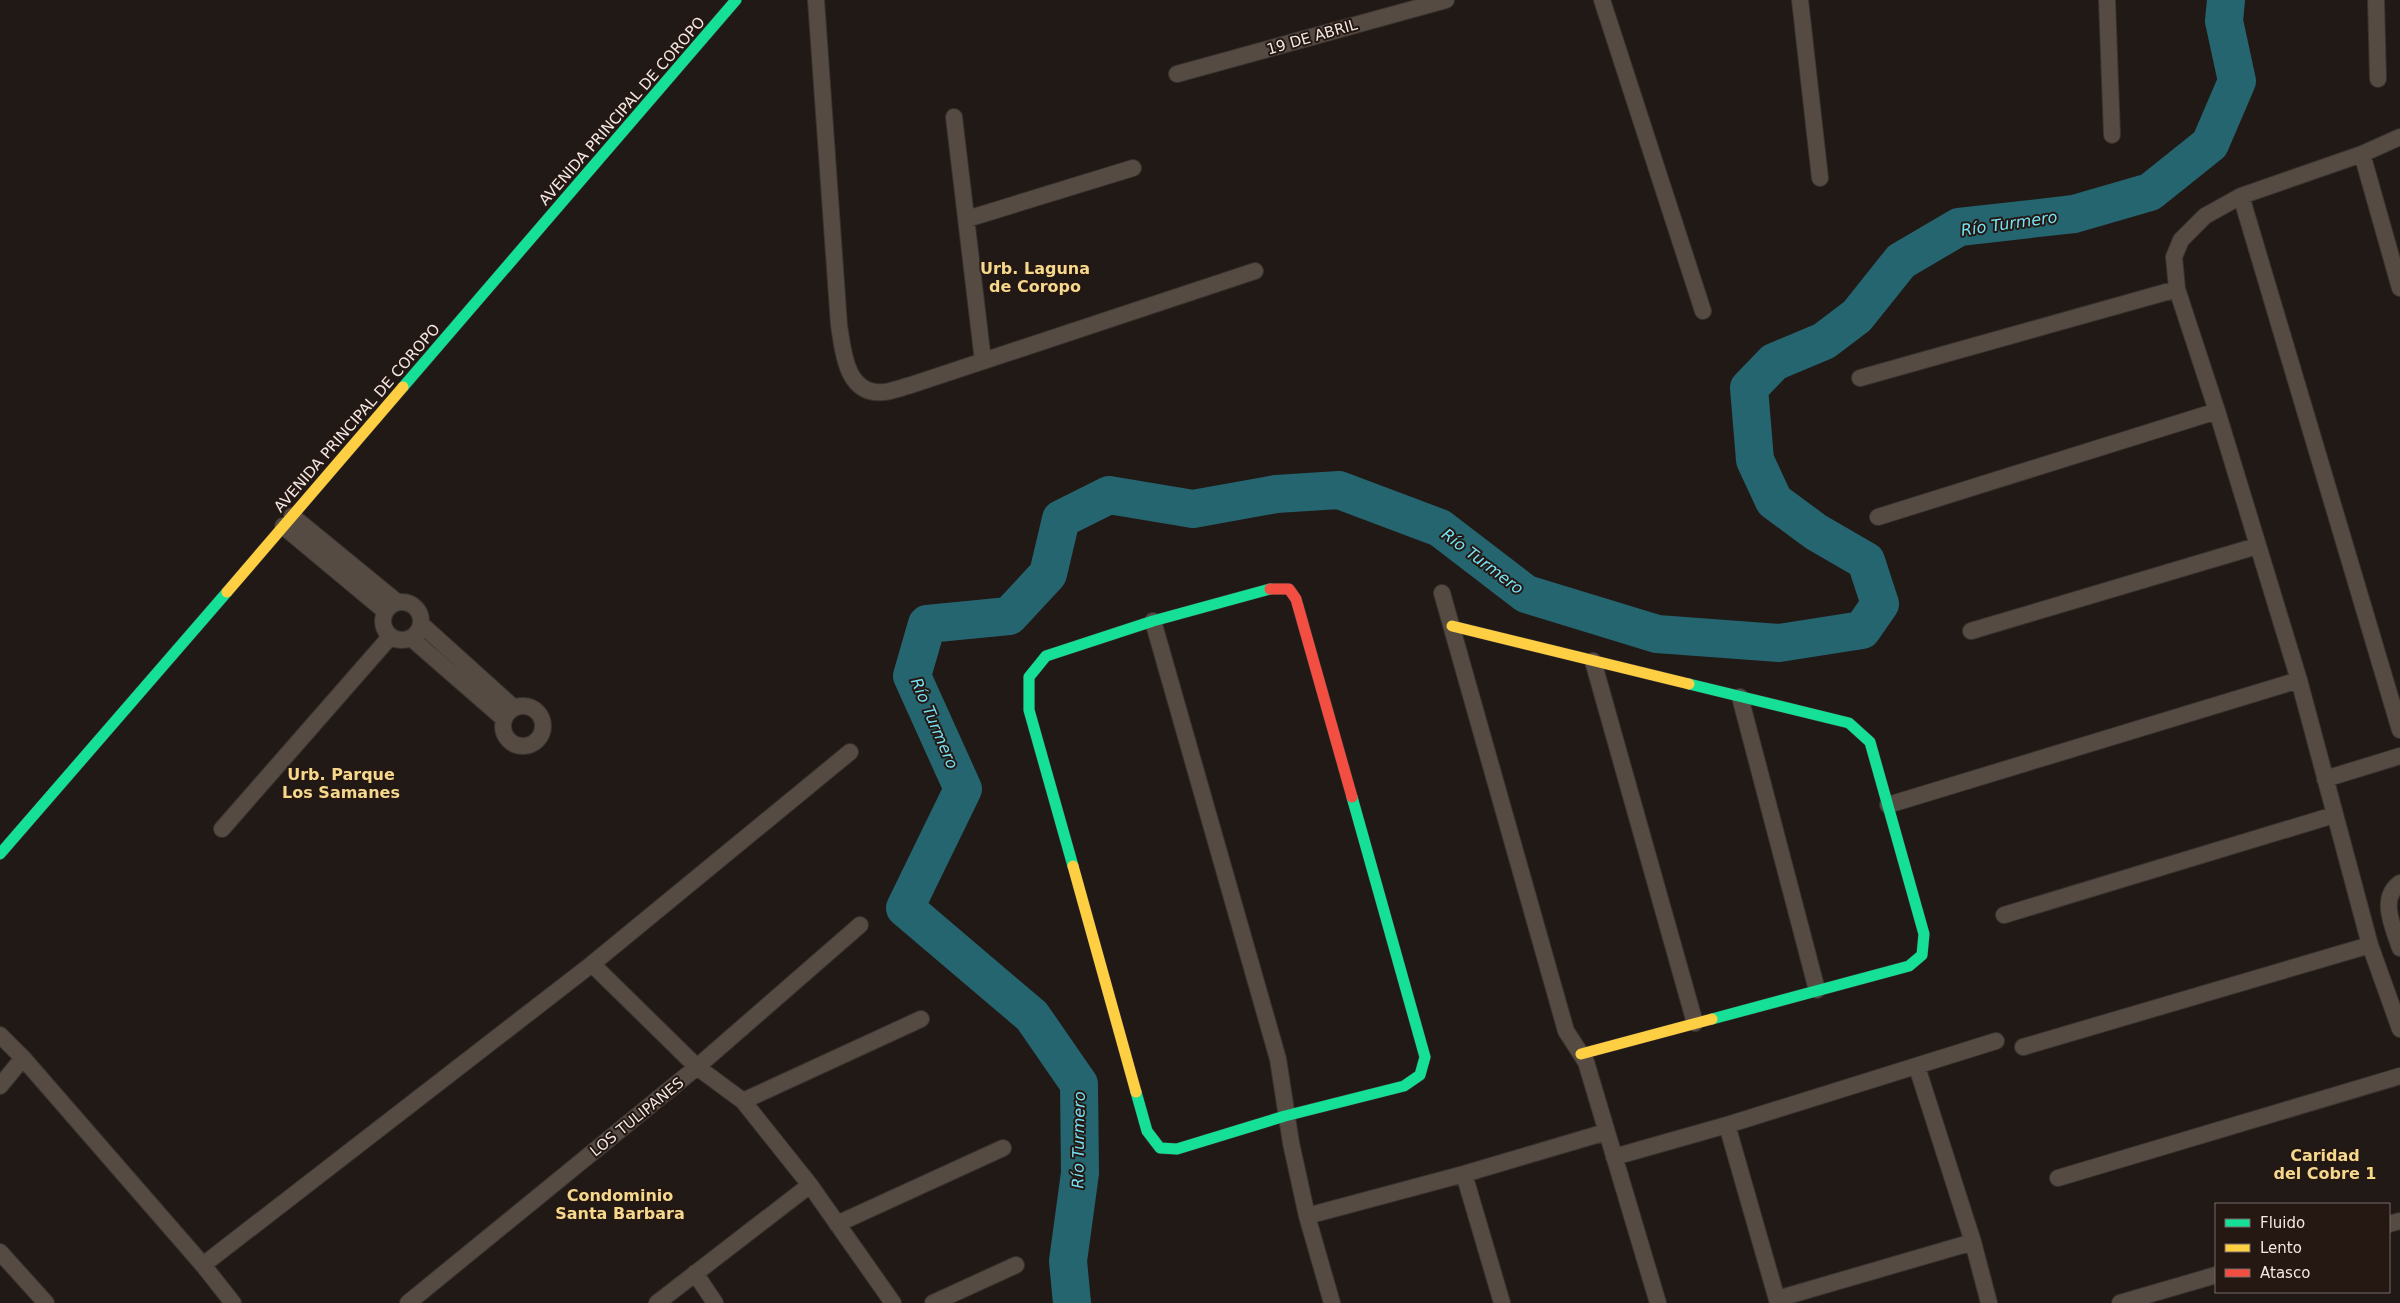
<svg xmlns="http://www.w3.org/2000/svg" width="2400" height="1303" font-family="'DejaVu Sans',sans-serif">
  <rect width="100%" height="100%" fill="#211916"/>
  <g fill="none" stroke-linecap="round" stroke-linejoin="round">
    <path stroke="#246570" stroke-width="38" d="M1072,1303L1068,1261L1080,1173L1079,1084L1032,1016L905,908L963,789L912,676L927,624L1009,616L1048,574L1061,519L1109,495L1193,509L1276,494L1339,490L1440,528L1526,594L1657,634L1779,643L1862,630L1880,604L1866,561L1816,532L1774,501L1755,460L1749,388L1774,362L1824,341L1857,316L1901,261L1959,227L2074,214L2150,192L2210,144L2237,81L2224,21L2226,0"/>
    <defs>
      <path id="street" d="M816,0L839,325C843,351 846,396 884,392C893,391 903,387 911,385L1255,271
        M1602,0L1703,311
        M1800,0L1820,178
        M2107,0L2112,135
        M2376,0L2378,79
        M1177,74L1446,0
        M954,117L983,361
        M2400,137L2362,154L2241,196L2400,730
        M2362,154L2400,288
        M2241,196L2205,216L2181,240L2174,257L2177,289L2217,411L2299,680L2370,945L2400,1029
        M967,219L1133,168
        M1860,378L2177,289
        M292,516L397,602
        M1878,517L2217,411
        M283,526L385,611
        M1442,593L1566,1031L1586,1062L1658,1303
        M383 621a19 19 0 1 1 38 0a19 19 0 1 1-38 0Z
        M1153,621L1278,1059L1291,1143L1307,1216L1332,1303
        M421,624L514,708
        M1971,631L2257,546
        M411,638L504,719
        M1593,661L1695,1023
        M1740,697L1817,990
        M503 726a20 20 0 1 1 40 0a20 20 0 1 1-40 0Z
        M2325,779L2400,756
        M1888,805L2299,680
        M222,829L390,637
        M2400,883C2378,899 2394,928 2400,948
        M2004,915L2334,815
        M592,964L697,1067L743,1101L810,1185L893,1303
        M0,1035L23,1058L203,1265L233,1303
        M2023,1047L2370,945
        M1917,1067L1973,1242L1989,1303
        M0,1086L23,1058
        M743,1101L921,1019
        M1727,1125L1778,1303
        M1614,1157L1727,1125L1996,1041
        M1464,1174L1502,1303
        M2058,1178L2400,1076
        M1307,1216L1464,1174L1606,1132
        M837,1224L1003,1148
        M2389,1224L2400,1221
        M0,1252L46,1303
        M203,1265L592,964L850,752
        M695,1273L715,1303
        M1777,1299L1973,1242
        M408,1303L697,1067L860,925
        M657,1303L810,1185
        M933,1303L1016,1265
        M2120,1303L2216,1275"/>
      <path id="fast" d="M403,387L736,0
        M1689,684L1849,723L1870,742L1924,934L1922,955L1909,966L1712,1019
        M0,854L227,592
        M1073,866L1029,710V677L1046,656L1153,621L1270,589
        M1136,1092L1147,1131L1160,1148L1177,1149L1285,1116L1404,1086L1420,1075L1425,1057L1352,797"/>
      <path id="slow" d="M227,592L403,387
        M1452,626L1689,684
        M1073,866L1136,1092
        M1581,1054L1712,1019"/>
      <path id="jam" d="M1270,589H1289L1296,599L1352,797"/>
    </defs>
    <use href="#street" stroke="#393330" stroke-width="18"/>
    <use href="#fast" stroke="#393330" stroke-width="12"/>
    <use href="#slow" stroke="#393330" stroke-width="12"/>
    <use href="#jam" stroke="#393330" stroke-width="12"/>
    <use href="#street" stroke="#554b43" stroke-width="16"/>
    <use href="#fast" stroke="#16e098" stroke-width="11"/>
    <use href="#slow" stroke="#ffcf43" stroke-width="11"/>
    <use href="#jam" stroke="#f24e42" stroke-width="11"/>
  </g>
  <g text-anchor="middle" stroke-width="4" stroke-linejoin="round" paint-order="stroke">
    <g font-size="15" fill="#f2e8e4" stroke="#251712">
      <text transform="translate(1312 37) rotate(-16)" y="5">19 DE ABRIL</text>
      <text transform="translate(622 111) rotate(-49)" y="5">AVENIDA PRINCIPAL DE COROPO</text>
      <text transform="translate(357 418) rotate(-49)" y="5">AVENIDA PRINCIPAL DE COROPO</text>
      <text transform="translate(637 1117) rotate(-39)" y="5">LOS TULIPANES</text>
    </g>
    <g font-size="16" font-style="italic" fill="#75e1f4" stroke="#251712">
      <text transform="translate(2009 223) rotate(-8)" y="6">Río Turmero</text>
      <text transform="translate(1483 561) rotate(37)" y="6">Río Turmero</text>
      <text transform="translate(935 723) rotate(67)" y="6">Río Turmero</text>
      <text transform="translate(1078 1140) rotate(-89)" y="6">Río Turmero</text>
    </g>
    <g font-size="16" font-weight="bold" fill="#f6d88c" stroke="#251712">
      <text x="1035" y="274">Urb. Laguna<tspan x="1035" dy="18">de Coropo</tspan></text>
      <text x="341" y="780">Urb. Parque<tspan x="341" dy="18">Los Samanes</tspan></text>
      <text x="2325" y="1161">Caridad<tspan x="2325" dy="18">del Cobre 1</tspan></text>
      <text x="620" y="1201">Condominio<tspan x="620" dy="18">Santa Barbara</tspan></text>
    </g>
  </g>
  <rect x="2215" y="1203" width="175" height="90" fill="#251712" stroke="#776b66"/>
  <rect x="2225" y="1219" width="25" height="8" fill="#16e098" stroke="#776b66"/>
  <text x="2260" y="1228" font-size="15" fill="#f2e8e4">Fluido</text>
  <rect x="2225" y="1244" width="25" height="8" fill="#ffcf43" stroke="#776b66"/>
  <text x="2260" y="1253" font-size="15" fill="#f2e8e4">Lento</text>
  <rect x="2225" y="1269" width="25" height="8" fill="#f24e42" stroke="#776b66"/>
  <text x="2260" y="1278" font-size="15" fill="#f2e8e4">Atasco</text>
</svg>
